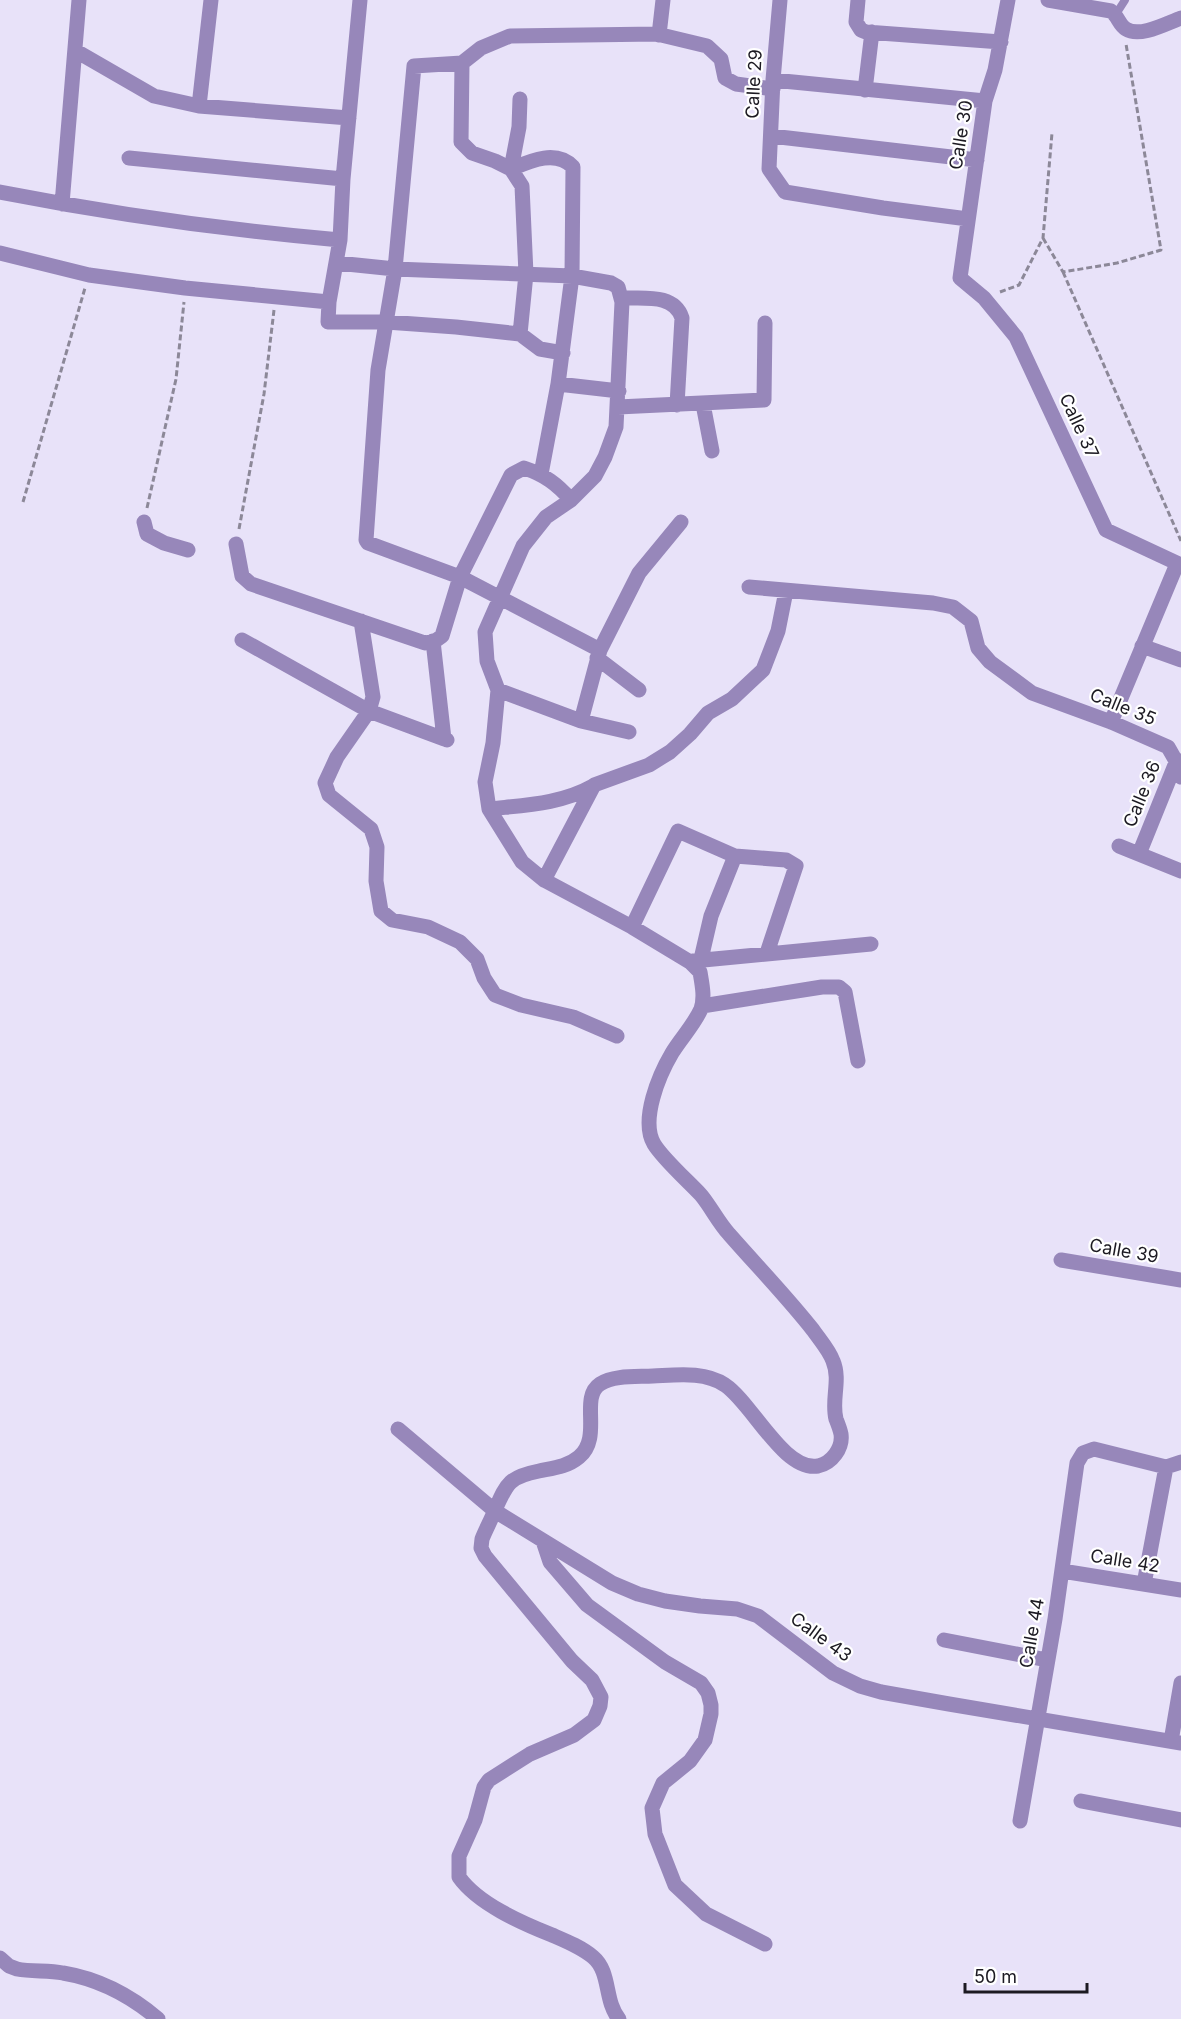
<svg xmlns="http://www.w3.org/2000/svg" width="1181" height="2019" font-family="Inter,sans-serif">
  <rect width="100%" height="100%" fill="#e8e2f9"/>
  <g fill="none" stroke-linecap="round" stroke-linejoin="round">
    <path stroke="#8c8898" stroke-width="3" stroke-dasharray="6 3" stroke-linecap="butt" d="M1043,238L1063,272L1117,263L1161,250L1126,44
      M1063,272L1181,541
      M1000,292L1019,285L1043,238L1052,133
      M23,502L85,288
      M147,508L176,379L184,302
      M239,529L264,394L274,310"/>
    <path stroke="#9787ba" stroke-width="8" d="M1116,14L1125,0"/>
    <path stroke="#9787ba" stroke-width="15" d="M360,0L343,179L340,240L329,302L328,322H386L456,327L520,334L540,349L563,353
      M780,0L773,80L769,169L785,192L883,208L968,219
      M858,0L856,22L861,30L866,32L1001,42
      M1008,0L995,70L985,101L960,278L984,298L1016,337L1106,530L1181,565
      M1048,0L1111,11C1118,16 1119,25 1126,29C1140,38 1167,23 1181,18
      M659,35L663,0
      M76,51L154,96L199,106L349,118
      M462,63L461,142L472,153L495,161L511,169L522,186L526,274L520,334
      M773,80L985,101
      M865,90L872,32
      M199,106L211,0
      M771,136L977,160
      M129,158L343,179
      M511,169C530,161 556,149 573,167L572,276L558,384L541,474
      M511,169L519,127L520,99
      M0,192C113,214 226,230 340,240
      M62,204L79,0
      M0,253L89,275L185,288L329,302
      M337,263L395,269L572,276L611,283L618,287L622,302L616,427L605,457L595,476L571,500L546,517L523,546L485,632L487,661L498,690L493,743L485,782L489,809L522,862L544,880L632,927L690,962L700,972C702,984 705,997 701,1009C694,1025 681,1038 672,1053C659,1075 640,1120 654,1144C663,1159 688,1181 701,1195C711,1207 718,1222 729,1234C757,1266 787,1297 813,1330C820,1340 829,1350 833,1361C841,1380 831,1400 836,1419C838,1424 840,1429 841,1434C843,1448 832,1463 818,1466C784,1472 752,1403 725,1385C705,1371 676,1375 653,1376C637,1377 614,1375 600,1384C579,1398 603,1437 579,1457C567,1467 554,1468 539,1471C509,1477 507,1483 495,1510C491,1520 486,1529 482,1539L481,1548L485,1556L572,1661L592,1680L601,1697L600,1706L594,1720L574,1735L530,1754L489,1780L484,1787L475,1820L459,1856V1877C478,1904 522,1923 552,1935C566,1941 581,1947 593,1957C611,1972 604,2001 619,2019
      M622,298C643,299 674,293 682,318L677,405
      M558,384L619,391
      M703,404L712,451
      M618,407L764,400L765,323
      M144,522L147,534L164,543L188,550
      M236,544L242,576L251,584L425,643L435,641L442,636L460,577L511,475L524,468C545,475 557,484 571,500
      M749,587L933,603L953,607L971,621L978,648L990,662L1032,693L1111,722L1168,747L1176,761L1181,777
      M361,621L373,697L369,711L337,757L325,783L329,795L371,829L377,847L376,881L381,911L392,920L428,927L460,942L477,959L484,978L495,995L521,1005L573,1017L617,1036
      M242,640L369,711L447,740
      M433,641L444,739
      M1142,646L1181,660
      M600,650L460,577L368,543L366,540L378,370L395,269L414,66L462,63L481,48L510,36L657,34L707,46L721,59L725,78L736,84L773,89
      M597,658L639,690
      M498,690L581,721L600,650L639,573L681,522
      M581,721L629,732
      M1111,722L1177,564
      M489,809C525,805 561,804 593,786
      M1119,846L1181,871
      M1139,854L1177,760
      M544,880L594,785L649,765L670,752L690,734L708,713L732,699L763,670L778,631L786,591
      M632,927L678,831L735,856
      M701,959L711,916L735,856L786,860L796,866L767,953
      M693,961L871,944
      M702,1006L822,987H839L845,992L858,1061
      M1061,1260L1181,1280
      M398,1429L495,1511L612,1583L638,1594L665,1601L700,1606L737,1609L758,1616L833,1673L860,1686L881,1692L949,1704L1181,1743
      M543,1541L550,1562L587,1605L665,1662L701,1683L708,1693L711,1705V1714L705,1740L690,1761L663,1783L652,1808L655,1834L675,1885L706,1914L765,1944
      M1062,1571L1181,1590
      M1144,1584L1166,1467
      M944,1640L1047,1660
      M1171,1741L1181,1683
      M1081,1801L1181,1820
      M1020,1821L1055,1619L1077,1463L1083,1453L1094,1449L1166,1467L1181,1462
      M0,1958L9,1966L17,1969C32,1972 48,1970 63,1973C99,1979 131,1996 158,2019"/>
  </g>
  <g text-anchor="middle" stroke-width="4.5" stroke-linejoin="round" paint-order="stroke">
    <g font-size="18" fill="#1c1a22" stroke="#fff">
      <text transform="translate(754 84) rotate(-87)" y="6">Calle 29</text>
      <text transform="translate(961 135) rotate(-81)" y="6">Calle 30</text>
      <text transform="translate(1079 426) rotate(65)" y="6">Calle 37</text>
      <text transform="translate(1123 707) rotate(22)" y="6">Calle 35</text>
      <text transform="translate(1142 794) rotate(-68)" y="6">Calle 36</text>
      <text transform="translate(1124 1251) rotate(10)" y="6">Calle 39</text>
      <text transform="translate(1125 1561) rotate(9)" y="6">Calle 42</text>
      <text transform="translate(1032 1633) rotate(-80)" y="6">Calle 44</text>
      <text transform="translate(821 1637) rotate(36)" y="6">Calle 43</text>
    </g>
  </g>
  <path d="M965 1983v9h122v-9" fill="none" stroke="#1c1a22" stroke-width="3"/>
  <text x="974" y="1983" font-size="18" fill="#1c1a22" stroke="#ffffff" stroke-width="4.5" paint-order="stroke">50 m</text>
</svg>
